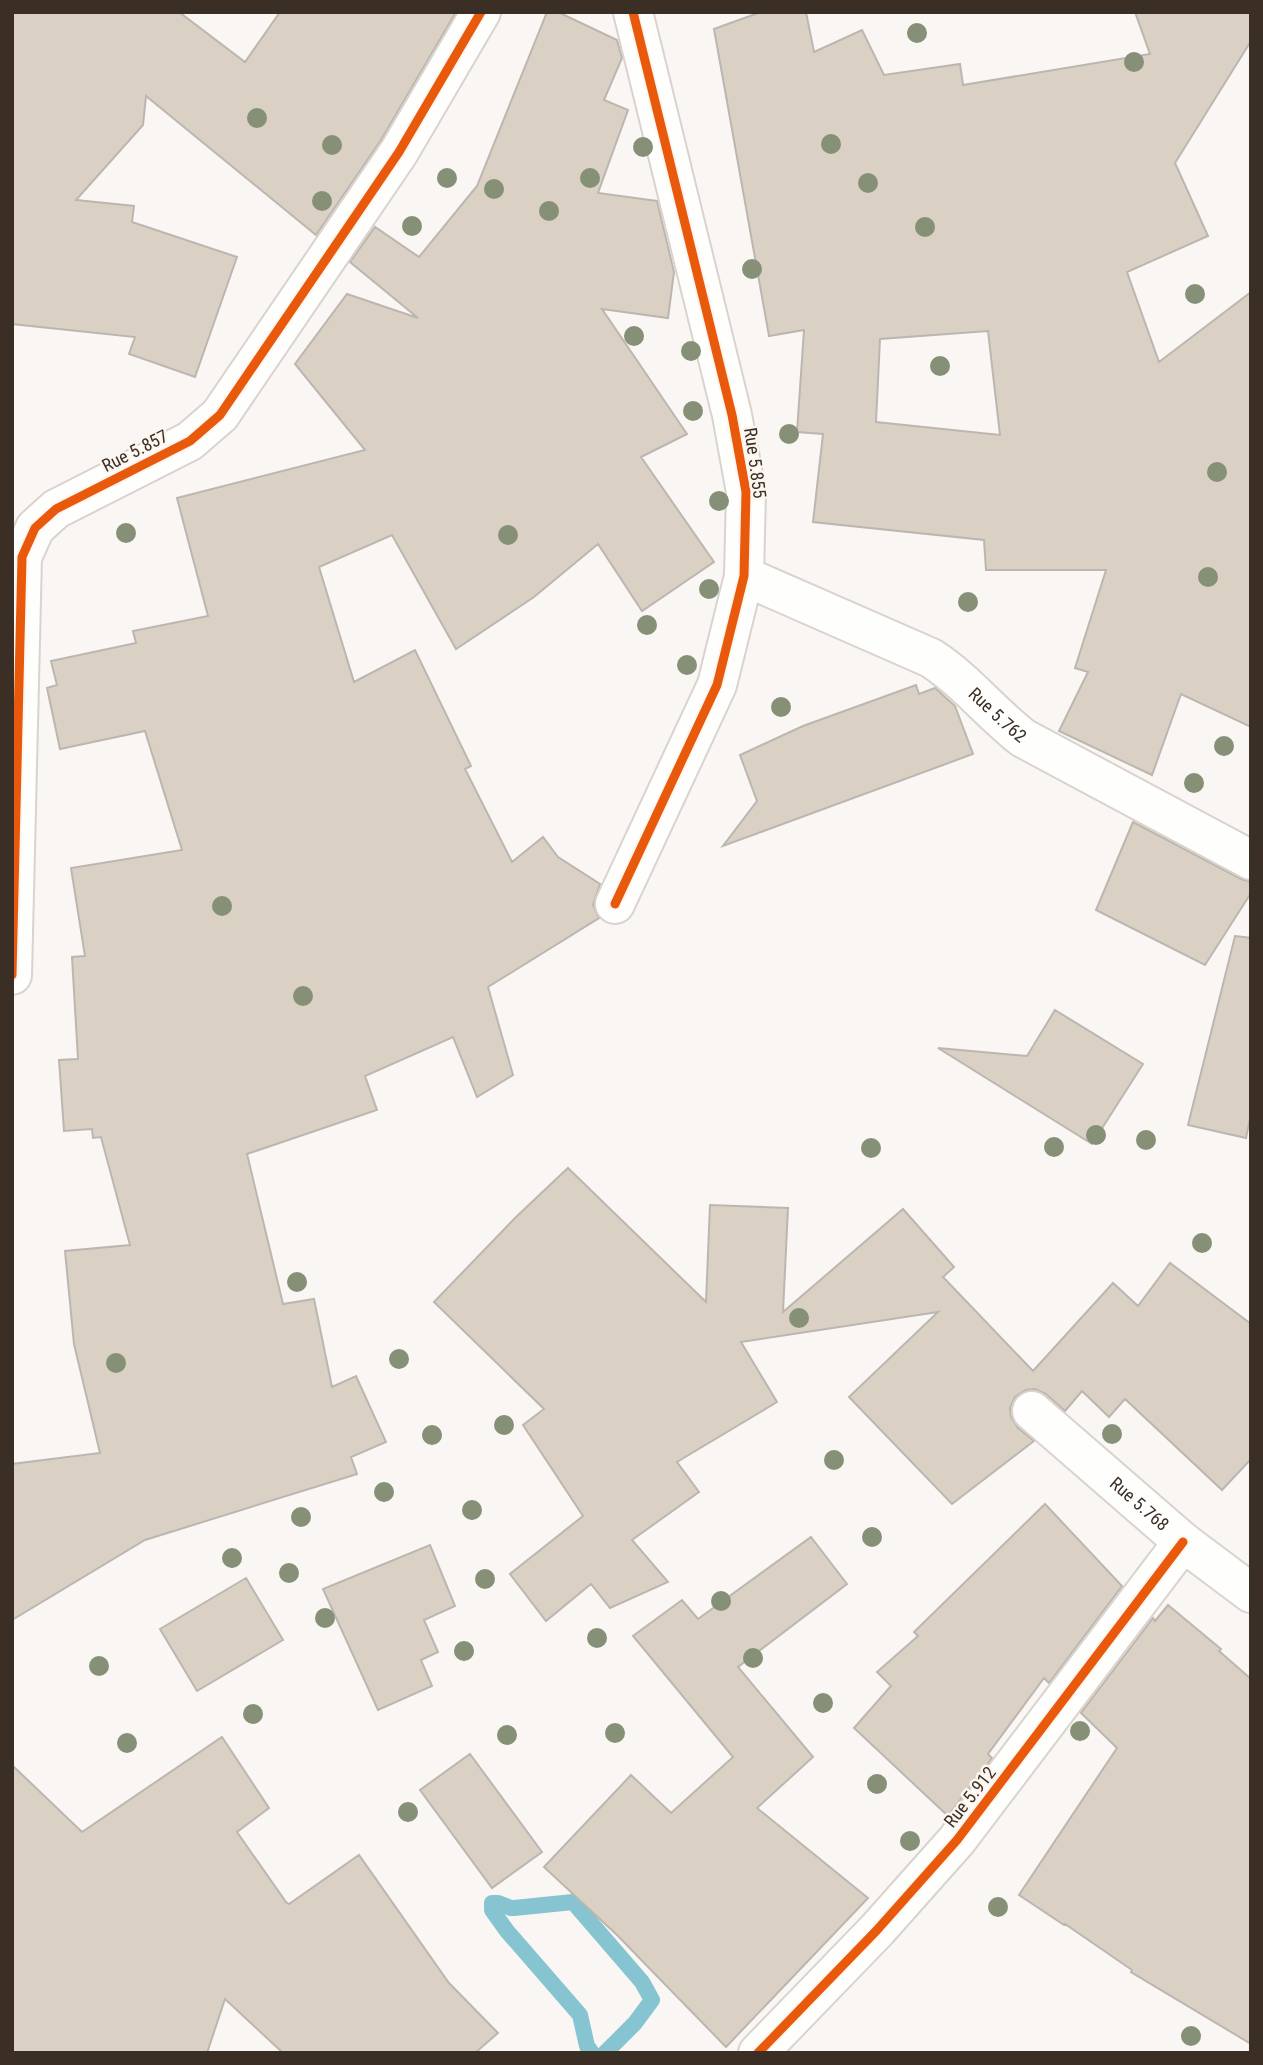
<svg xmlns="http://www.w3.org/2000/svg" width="1263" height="2065" font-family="'Roboto Condensed',sans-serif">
  <rect width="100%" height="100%" fill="#f9f6f3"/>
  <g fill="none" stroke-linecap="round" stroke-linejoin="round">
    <path stroke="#86c4d1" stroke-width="16" d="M511,1908L498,1903H492V1910L507,1931L580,2015L587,2046L592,2053
      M514,1908L573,1902L642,1982L652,2000L635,2023L605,2053"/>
  </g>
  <path fill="#dbd0c4" stroke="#bcb6b0" stroke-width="2" fill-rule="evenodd" d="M12,12H179L245,62L280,12H456L381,140L316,235L146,96L143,125L76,200L134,206L132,222L237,257L195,377L129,354L135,337L12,324Z
    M547,12H558L617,40L622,58L604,100L628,110L598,193L657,201L674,272L668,318L602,309L687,434L641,457L714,562L642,611L598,544L534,597L456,649L392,535L319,567L354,682L415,650L471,766L465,769L512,862L543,837L558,857L600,884L593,905L599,918L488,987L513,1075L477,1097L453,1037L365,1076L377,1110L247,1154L283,1304L314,1299L332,1387L356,1376L386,1442L351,1457L357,1474L145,1540L12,1620V1464L100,1453L74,1344L65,1251L130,1245L101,1137L93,1138L92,1129L64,1131L59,1060L78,1059L72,957L85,956L71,868L182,850L145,731L60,749L47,688L57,685L51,661L136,643L133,631L208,616L177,498L365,450L295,364L347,294L418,318L350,262L375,227L419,257L477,186Z
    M761,12H806L814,52L862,30L884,75L960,64L963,85L1150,54L1135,12H1251V41L1175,163L1208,236L1127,272L1159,362L1251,292V727L1181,694L1152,775L1059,731L1088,672L1075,668L1106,570H986L984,540L813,522L823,434L797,432L804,330L769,336L714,29ZM988,331L1000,435L876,422L880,339Z
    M916,685L919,694L935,688L955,706L973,754L723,846L757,801L740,755L803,726Z
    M1133,822L1241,879L1251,882V893L1205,965L1096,910Z
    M1235,936L1251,938V1114L1246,1138L1188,1125Z
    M1055,1010L1143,1064L1092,1144L938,1048L1027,1056Z
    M568,1168L706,1302L710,1205L788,1208L783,1312L903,1209L954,1267L943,1277L1033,1371L1113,1283L1138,1306L1170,1263L1251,1324V1459L1222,1490L1125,1399L1109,1417L1082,1391L1065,1411L1046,1394L1035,1389L1026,1390L1015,1397L1010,1408L1011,1417L1018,1428L1034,1441L952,1504L849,1397L938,1312L741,1342L777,1402L677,1462L699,1492L632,1540L668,1582L610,1608L591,1584L546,1621L510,1574L583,1516L523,1425L544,1409L434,1302L516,1217Z
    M1045,1504L1122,1586L1049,1683L1044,1678L988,1754L992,1758L948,1816L854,1728L891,1686L877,1672L918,1636L914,1632Z
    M811,1537L847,1584L738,1667L813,1757L757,1808L868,1898L726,2047L617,1935L544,1867L631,1775L671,1813L733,1757L633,1636L682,1600L698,1619Z
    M430,1545L455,1606L424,1620L438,1652L421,1660L432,1686L378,1710L323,1589Z
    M246,1578L283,1640L197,1691L160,1629Z
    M1168,1605L1221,1649L1219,1651L1251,1679V2044L1131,1972L1132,1970L1065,1924L1064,1925L1019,1895L1117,1748L1081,1713L1153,1618L1155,1621Z
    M222,1737L269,1808L237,1832L286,1902L289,1904L359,1855L449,1983L498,2033L475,2053H283L225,1999L207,2053H12V1765L82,1832Z
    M470,1754L542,1852L492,1888L420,1790Z"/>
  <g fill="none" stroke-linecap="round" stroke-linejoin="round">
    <defs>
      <g id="street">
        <path id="s1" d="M744,576L931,658C965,680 991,713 1023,738L1251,860"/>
        <path d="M615,904L717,685L744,576L746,492L732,415L633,12"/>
        <path d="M12,975L22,557L35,528L56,509L190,441L220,415L399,152L481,12"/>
        <path id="s2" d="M1032,1411L1183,1542L1251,1593"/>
        <path d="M758,2053L877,1930L957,1840L1183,1542"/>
      </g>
    </defs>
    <use href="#street" stroke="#dad3cd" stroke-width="42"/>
    <use href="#street" stroke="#fefefd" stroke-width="38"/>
    <defs>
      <path id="cycleway" d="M615,904L717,685L744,576L746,492L732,415L633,12
        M12,975L22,557L35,528L56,509L190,441L220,415L399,152L481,12
        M758,2053L877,1930L957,1840L1183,1542"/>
    </defs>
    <use href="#cycleway" stroke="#fcf6f0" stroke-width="13"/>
    <use href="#cycleway" stroke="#e8590c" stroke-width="9"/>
  </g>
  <g fill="#859077">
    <circle cx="917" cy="33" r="10"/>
    <circle cx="1134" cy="62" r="10"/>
    <circle cx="257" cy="118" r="10"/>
    <circle cx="831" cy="144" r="10"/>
    <circle cx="332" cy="145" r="10"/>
    <circle cx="643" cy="147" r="10"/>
    <circle cx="447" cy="178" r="10"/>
    <circle cx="590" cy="178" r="10"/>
    <circle cx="868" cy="183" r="10"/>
    <circle cx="494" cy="189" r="10"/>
    <circle cx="322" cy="201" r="10"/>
    <circle cx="549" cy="211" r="10"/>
    <circle cx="412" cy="226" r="10"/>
    <circle cx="925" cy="227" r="10"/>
    <circle cx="752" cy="269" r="10"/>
    <circle cx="1195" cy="294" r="10"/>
    <circle cx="634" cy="336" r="10"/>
    <circle cx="691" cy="351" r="10"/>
    <circle cx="940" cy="366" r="10"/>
    <circle cx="693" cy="411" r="10"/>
    <circle cx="789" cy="434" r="10"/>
    <circle cx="1217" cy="472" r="10"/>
    <circle cx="719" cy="501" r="10"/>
    <circle cx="126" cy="533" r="10"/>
    <circle cx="508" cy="535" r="10"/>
    <circle cx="1208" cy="577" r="10"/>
    <circle cx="709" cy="589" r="10"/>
    <circle cx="968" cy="602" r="10"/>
    <circle cx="647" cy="625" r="10"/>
    <circle cx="687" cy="665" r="10"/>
    <circle cx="781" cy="707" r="10"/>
    <circle cx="1224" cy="746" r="10"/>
    <circle cx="1194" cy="783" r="10"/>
    <circle cx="222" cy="906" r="10"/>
    <circle cx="303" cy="996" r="10"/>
    <circle cx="1096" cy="1135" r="10"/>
    <circle cx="1146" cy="1140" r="10"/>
    <circle cx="1054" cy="1147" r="10"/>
    <circle cx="871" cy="1148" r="10"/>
    <circle cx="1202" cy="1243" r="10"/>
    <circle cx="297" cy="1282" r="10"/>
    <circle cx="799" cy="1318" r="10"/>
    <circle cx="399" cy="1359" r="10"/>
    <circle cx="116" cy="1363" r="10"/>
    <circle cx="504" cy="1425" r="10"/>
    <circle cx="1112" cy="1434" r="10"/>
    <circle cx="432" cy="1435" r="10"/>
    <circle cx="834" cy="1460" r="10"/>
    <circle cx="384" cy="1492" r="10"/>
    <circle cx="472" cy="1510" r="10"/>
    <circle cx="301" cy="1517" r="10"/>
    <circle cx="872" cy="1537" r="10"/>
    <circle cx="232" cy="1558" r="10"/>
    <circle cx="289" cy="1573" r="10"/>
    <circle cx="485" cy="1579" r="10"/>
    <circle cx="721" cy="1601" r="10"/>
    <circle cx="325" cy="1618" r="10"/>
    <circle cx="597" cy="1638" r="10"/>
    <circle cx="464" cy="1651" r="10"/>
    <circle cx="753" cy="1658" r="10"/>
    <circle cx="99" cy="1666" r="10"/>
    <circle cx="823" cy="1703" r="10"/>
    <circle cx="253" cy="1714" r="10"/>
    <circle cx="1080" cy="1731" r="10"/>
    <circle cx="615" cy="1733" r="10"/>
    <circle cx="507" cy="1735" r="10"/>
    <circle cx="127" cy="1743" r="10"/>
    <circle cx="877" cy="1784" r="10"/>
    <circle cx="408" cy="1812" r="10"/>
    <circle cx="910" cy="1841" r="10"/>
    <circle cx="998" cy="1907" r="10"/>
    <circle cx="1191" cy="2036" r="10"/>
  </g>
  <g text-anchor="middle" stroke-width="5" stroke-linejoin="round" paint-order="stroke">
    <g font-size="18" fill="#3b2f25" stroke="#fcf6f0">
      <text transform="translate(135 451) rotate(-27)" y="6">Rue 5.857</text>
      <text transform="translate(755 463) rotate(82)" y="6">Rue 5.855</text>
      <text dy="6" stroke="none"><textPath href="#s1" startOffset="292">Rue 5.762</textPath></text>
      <text dy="6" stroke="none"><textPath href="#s2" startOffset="142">Rue 5.768</textPath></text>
      <text transform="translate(970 1797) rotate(-52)" y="6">Rue 5.912</text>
    </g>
  </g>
  <rect width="1263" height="2065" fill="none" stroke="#3b2f25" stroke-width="28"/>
</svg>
